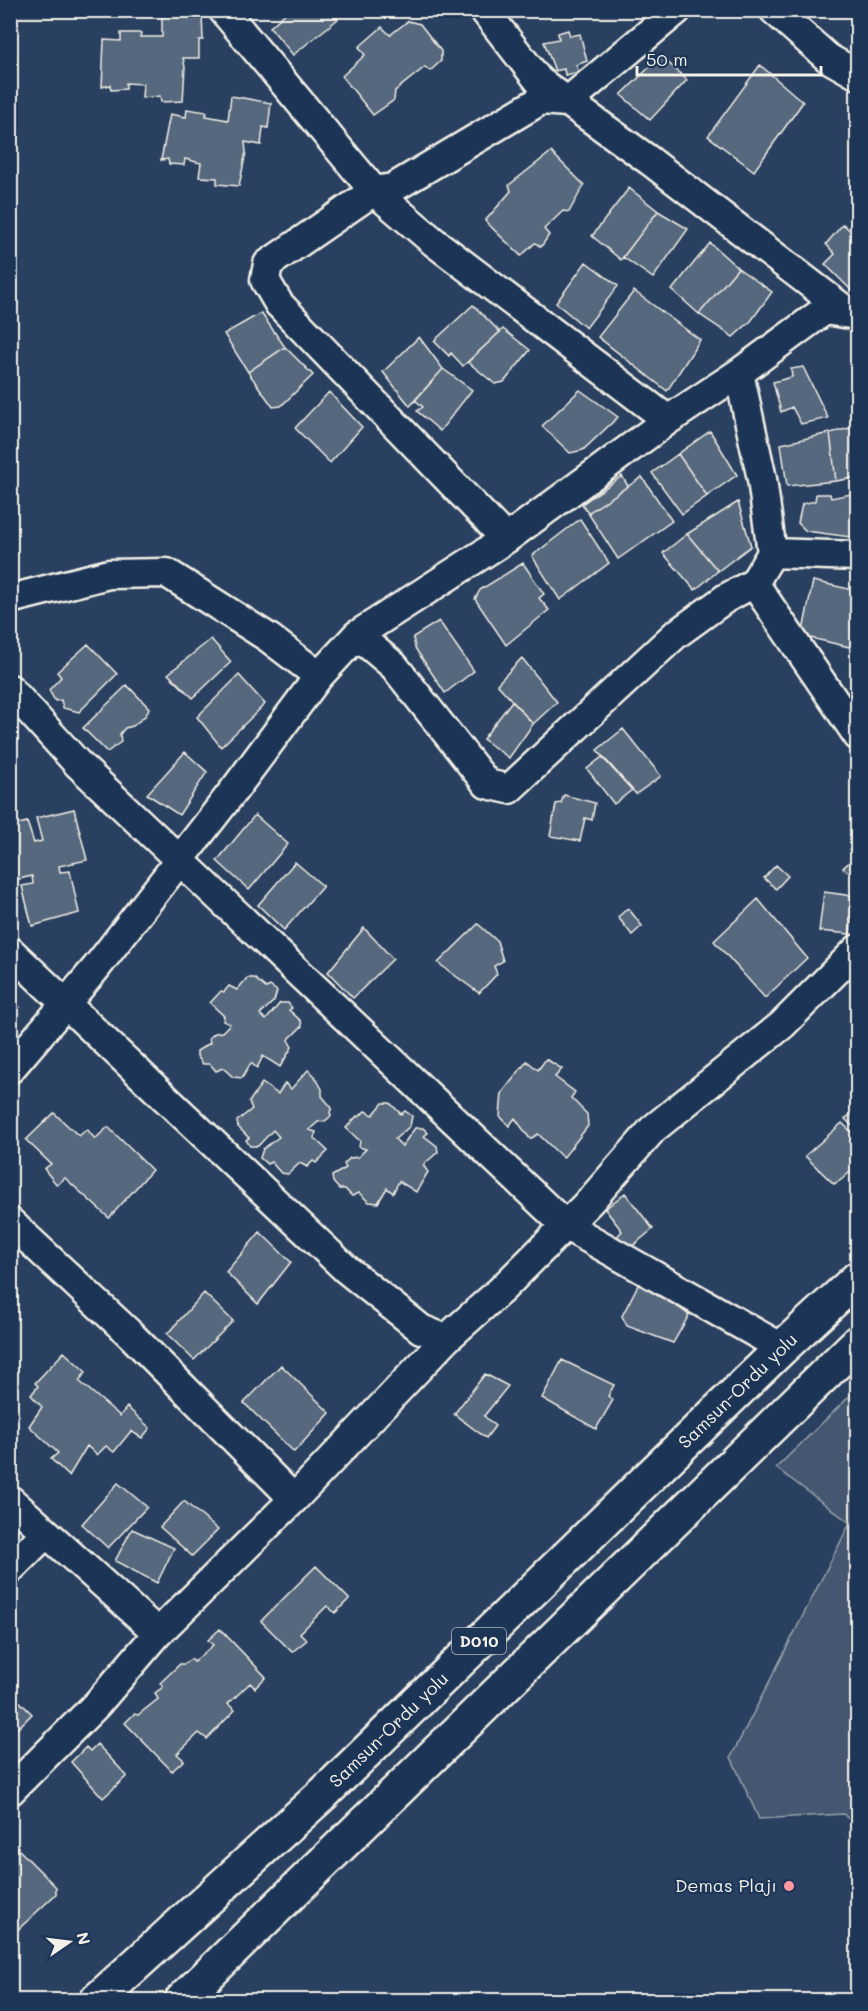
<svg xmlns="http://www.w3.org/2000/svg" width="868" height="2011" font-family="Mali,sans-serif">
  <rect width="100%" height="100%" fill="#2a4060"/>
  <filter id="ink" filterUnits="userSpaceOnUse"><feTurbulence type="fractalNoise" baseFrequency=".0167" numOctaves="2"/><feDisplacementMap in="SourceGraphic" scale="12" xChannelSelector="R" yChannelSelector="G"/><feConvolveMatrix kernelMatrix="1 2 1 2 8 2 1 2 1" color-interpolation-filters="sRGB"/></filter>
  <g filter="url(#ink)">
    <path fill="#445771" stroke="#9ca4ac" stroke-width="1.5" d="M857,1389V1826L843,1814L759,1819L731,1757L850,1523L776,1468Z"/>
    <path fill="#56677d" stroke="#f4f1e8" stroke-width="1.5" d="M289,10H331L338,19L293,55L270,27Z
      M162,14H202L203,40H199V58H183L185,67L183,101L161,102L160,96L142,98L143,84L126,83V89L111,90L110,85L102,87L104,40L121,41V33H141L140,37H162Z
      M408,21L420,24L441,51V61L430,71L425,67L395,91L394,100L373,115L342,76L365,55L359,47L382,27L390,35Z
      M568,30L570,36L580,34L587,61L576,65L579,72L565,75L564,69L555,71L544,42L559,39L558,33Z
      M661,56L687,80L650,120L621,95Z
      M760,65L803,102L754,171L708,136Z
      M231,96L271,103L268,128L263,127L261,145L245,142L246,152L239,186L217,184V178L199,177L201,163L185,159L184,165L169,164L168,159L161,160L170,114L186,117L187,109L207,112L206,116L228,120Z
      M551,152L584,185L569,212L563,211L544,229L549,235L541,247L535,243L521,256L485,221L511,191L509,185Z
      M629,188L658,211L621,260L592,236Z
      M658,211L688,229L653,278L623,257Z
      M843,224L858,238V297L825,264L835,254L826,244Z
      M710,243L738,268L699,314L672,290Z
      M586,262L618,286L586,328L556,303Z
      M738,268L772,292L751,321L733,337L699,314Z
      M634,291L700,340L667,391L598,337Z
      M473,305L500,332L463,366L451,353L449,356L434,341Z
      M261,313L285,347L248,372L224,334Z
      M503,329L530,350L504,382L495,384L468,362Z
      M419,337L443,369L410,406L383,372Z
      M285,347L313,375L281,406L273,407L248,372Z
      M803,367L828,418L801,424L792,407L781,412L773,382L792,377L791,369Z
      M443,369L472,390L440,431L417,411L423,407L415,400Z
      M580,390L618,417L583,450L570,453L542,426Z
      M329,392L362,427L330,463L295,428Z
      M858,426V477L836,481L830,433Z
      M710,431L737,475L707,496L678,454Z
      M830,433L836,481L787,486L781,444Z
      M678,454L707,496L682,514L652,473Z
      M622,476L628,486L588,513L582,504Z
      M642,477L672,521L618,559L588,513Z
      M856,488H858V538L806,531L798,523L802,504L815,501L816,494H830L831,498L857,493Z
      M738,502L751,546L718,571L687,534Z
      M580,519L609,563L560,600L532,556Z
      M687,534L718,571L695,590L663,553Z
      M523,563L544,594L539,598L549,610L506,645L475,599L480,590Z
      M813,581L858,591V635L854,648L802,636Z
      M439,621L474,671L445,693L415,648L413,637Z
      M211,639L231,662L193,698L168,674Z
      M88,644L117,674L79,712L63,708L61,700L55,701L49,690L61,677L57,672Z
      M522,658L557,702L533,724L497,684Z
      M239,675L265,704L221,747L197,717Z
      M127,685L149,708L146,715L133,726L125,728L120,734L121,742L107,752L83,728Z
      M512,701L533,724L509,758L483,739Z
      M623,729L661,776L636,794L597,750Z
      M185,752L207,772L179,815L147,794Z
      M602,757L632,790L614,804L587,769Z
      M564,795L595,803L592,820L585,818L580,841L550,836L556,804L561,803Z
      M74,809L87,860L59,866L60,872L70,871L79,913L32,926L22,886L33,884L32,876L10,881V826L27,822L34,843L42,841L36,818Z
      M255,815L288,844L249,890L217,861Z
      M858,854V878L843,868Z
      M295,862L323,886L284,930L258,905Z
      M776,865L788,876L776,889L764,878Z
      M824,892L853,896L850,934L819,931Z
      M758,899L807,958L765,998L714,941Z
      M628,908L642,926L632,935L618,917Z
      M478,924L497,941L503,961L494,966L497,974L479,993L438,963Z
      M364,928L393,959L353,998L328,972Z
      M247,978H254L266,988L270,986L277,991L274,1001L260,1014L266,1020L280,1003H288L292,1008L289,1010L301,1021L302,1026L288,1040L292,1047L280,1067L263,1056L257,1068L251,1063L242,1078L233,1077L223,1068L216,1071L210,1064H203L197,1056V1051L210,1043L209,1038L215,1033L222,1032L230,1024L223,1021L224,1016L210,1003L221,991L224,992L229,986L237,990Z
      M10,998L20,1007L10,1017Z
      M546,1059L562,1069L555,1077L575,1092L571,1098L587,1114L588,1126L563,1158L538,1134L530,1139L515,1118L509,1126L500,1116L502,1093L527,1061L538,1070Z
      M308,1070L314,1075L322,1089V1096L332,1108L330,1112L331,1116L325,1121L318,1122L309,1130L316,1132L314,1138L328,1151L316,1163L313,1161L307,1167L300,1163L288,1174L281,1173L271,1162L267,1164L260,1158L263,1149L279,1137L273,1130L258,1146H250L246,1140L249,1138L238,1127L237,1121L252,1109L249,1102L262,1083L278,1094L285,1083L291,1089Z
      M383,1103H390L401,1114L405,1111L412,1116L410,1126L395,1139L402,1146L415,1128H423L428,1133L424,1136L437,1146L438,1152L423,1165L428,1172L416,1192L399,1181L393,1193L387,1188L378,1203L369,1202L359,1193L352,1196L345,1189H339L333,1182L332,1176L346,1168L344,1164L350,1158L358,1157L366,1149L359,1147L360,1141L346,1128L357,1116L359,1117L365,1111L373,1115Z
      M858,1108V1131L845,1119Z
      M54,1113L79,1136L87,1129L95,1139L108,1127L152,1170L109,1218L65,1178L57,1185L44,1169L51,1164L26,1140Z
      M842,1123L858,1138V1165L841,1180L834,1184L805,1156Z
      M625,1193L653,1229L630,1248L616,1238L622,1231L605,1209Z
      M260,1232L291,1262L258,1304L226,1272Z
      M638,1285L654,1289L689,1315L673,1343L627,1326L622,1316Z
      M204,1293L233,1321L194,1360L167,1334Z
      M64,1352L86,1372L79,1381L120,1416L127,1407L150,1428L142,1438L131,1431L114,1452L106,1446L97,1455L87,1446L69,1476L51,1459L58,1453L29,1426L42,1407L31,1395L38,1386L35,1383Z
      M562,1360L614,1385L608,1396L613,1400L596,1429L542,1398Z
      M281,1365L330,1413L294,1452L244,1403Z
      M485,1374L508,1386L484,1416L495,1426L486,1438L454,1414Z
      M118,1483L147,1507L108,1548L82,1524Z
      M184,1501L218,1530L192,1556L160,1527Z
      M132,1529L174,1548L157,1583L115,1561Z
      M316,1566L349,1599L335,1613L327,1606L300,1633L307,1640L292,1652L261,1621Z
      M220,1629L266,1677L255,1688L250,1683L228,1704L235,1710L207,1739L199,1733L177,1754L184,1760L172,1771L125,1723L134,1714L138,1715L158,1699L155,1693L163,1687L160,1683L180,1664H184L191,1659L194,1662L213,1645L208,1640Z
      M10,1692L32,1714L10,1736Z
      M97,1744L127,1776L103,1798L71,1762L86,1747L90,1751Z
      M10,1847L17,1848L56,1887V1894L10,1937Z"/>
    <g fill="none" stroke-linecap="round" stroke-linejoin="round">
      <defs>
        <path id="street" d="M223,10L374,191L434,242L668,420
          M484,10L539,81L650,161L850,314
          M774,10L828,58L858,75
          M506,539L279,304L265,280L268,264L374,191L393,188L541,100L567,102L677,10
          M772,553L858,556
          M754,583L858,736
          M10,599L109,574L167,573L269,638L319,676
          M357,635L394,666L487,784L509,789L675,635L726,598L754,583L772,553L762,479L739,373
          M10,689L78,764L565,1225L782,1348
          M10,951L346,1269L421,1329L446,1339
          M10,1069L96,968L237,786L319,676L357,635L506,539L668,420L739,373L825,310L850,314L858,313
          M10,1222L130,1334L294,1499
          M10,1500L158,1633
          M10,1569L46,1533
          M10,1791L97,1704L158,1633L294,1499L446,1339L501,1290L591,1200L653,1129L782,1025L858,949"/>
        <path id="highway" d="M97,2000L323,1794L782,1348L858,1278
          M182,2000L858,1342"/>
      </defs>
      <use href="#street" stroke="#f4f1e8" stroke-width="33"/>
      <use href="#highway" stroke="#f4f1e8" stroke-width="38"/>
      <use href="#street" stroke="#1d3557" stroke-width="28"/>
      <use href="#highway" stroke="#1d3557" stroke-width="33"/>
    </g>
  </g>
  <circle fill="#ff9aa2" stroke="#1d3557" stroke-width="2" cx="789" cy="1886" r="6"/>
  <g text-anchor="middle" stroke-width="4.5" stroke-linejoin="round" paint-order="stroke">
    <rect fill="#1d3557" stroke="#b4b9bc" stroke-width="1.5" x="452" y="1628" width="54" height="26" rx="4.5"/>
    <g font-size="16" font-weight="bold" fill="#f4f1e8">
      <text x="479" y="1647">D010</text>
    </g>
    <g font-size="18" fill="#f4f1e8" stroke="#1d3557">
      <text transform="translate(738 1391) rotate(-44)" y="6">Samsun-Ordu yolu</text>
      <text transform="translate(389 1730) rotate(-44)" y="6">Samsun-Ordu yolu</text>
    </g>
    <g font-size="18" fill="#f4f1e8" stroke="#1d3557" text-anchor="end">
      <text x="777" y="1892">Demas Plajı</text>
    </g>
  </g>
  <rect width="868" height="2011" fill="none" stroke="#1d3557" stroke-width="36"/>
  <rect x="18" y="18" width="832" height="1975" fill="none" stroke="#f4f1e8" stroke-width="2" filter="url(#ink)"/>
  <g transform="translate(69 1942) rotate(76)" stroke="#1d3557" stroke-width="4.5" paint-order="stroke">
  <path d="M0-4.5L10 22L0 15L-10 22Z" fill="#f4f1e8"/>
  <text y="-9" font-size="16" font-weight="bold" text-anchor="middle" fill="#f4f1e8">N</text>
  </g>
  <path d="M637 66v9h184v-9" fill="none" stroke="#f4f1e8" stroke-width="3"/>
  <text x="646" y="66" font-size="18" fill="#f4f1e8" stroke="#1d3557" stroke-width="4.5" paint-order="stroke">50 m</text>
</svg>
